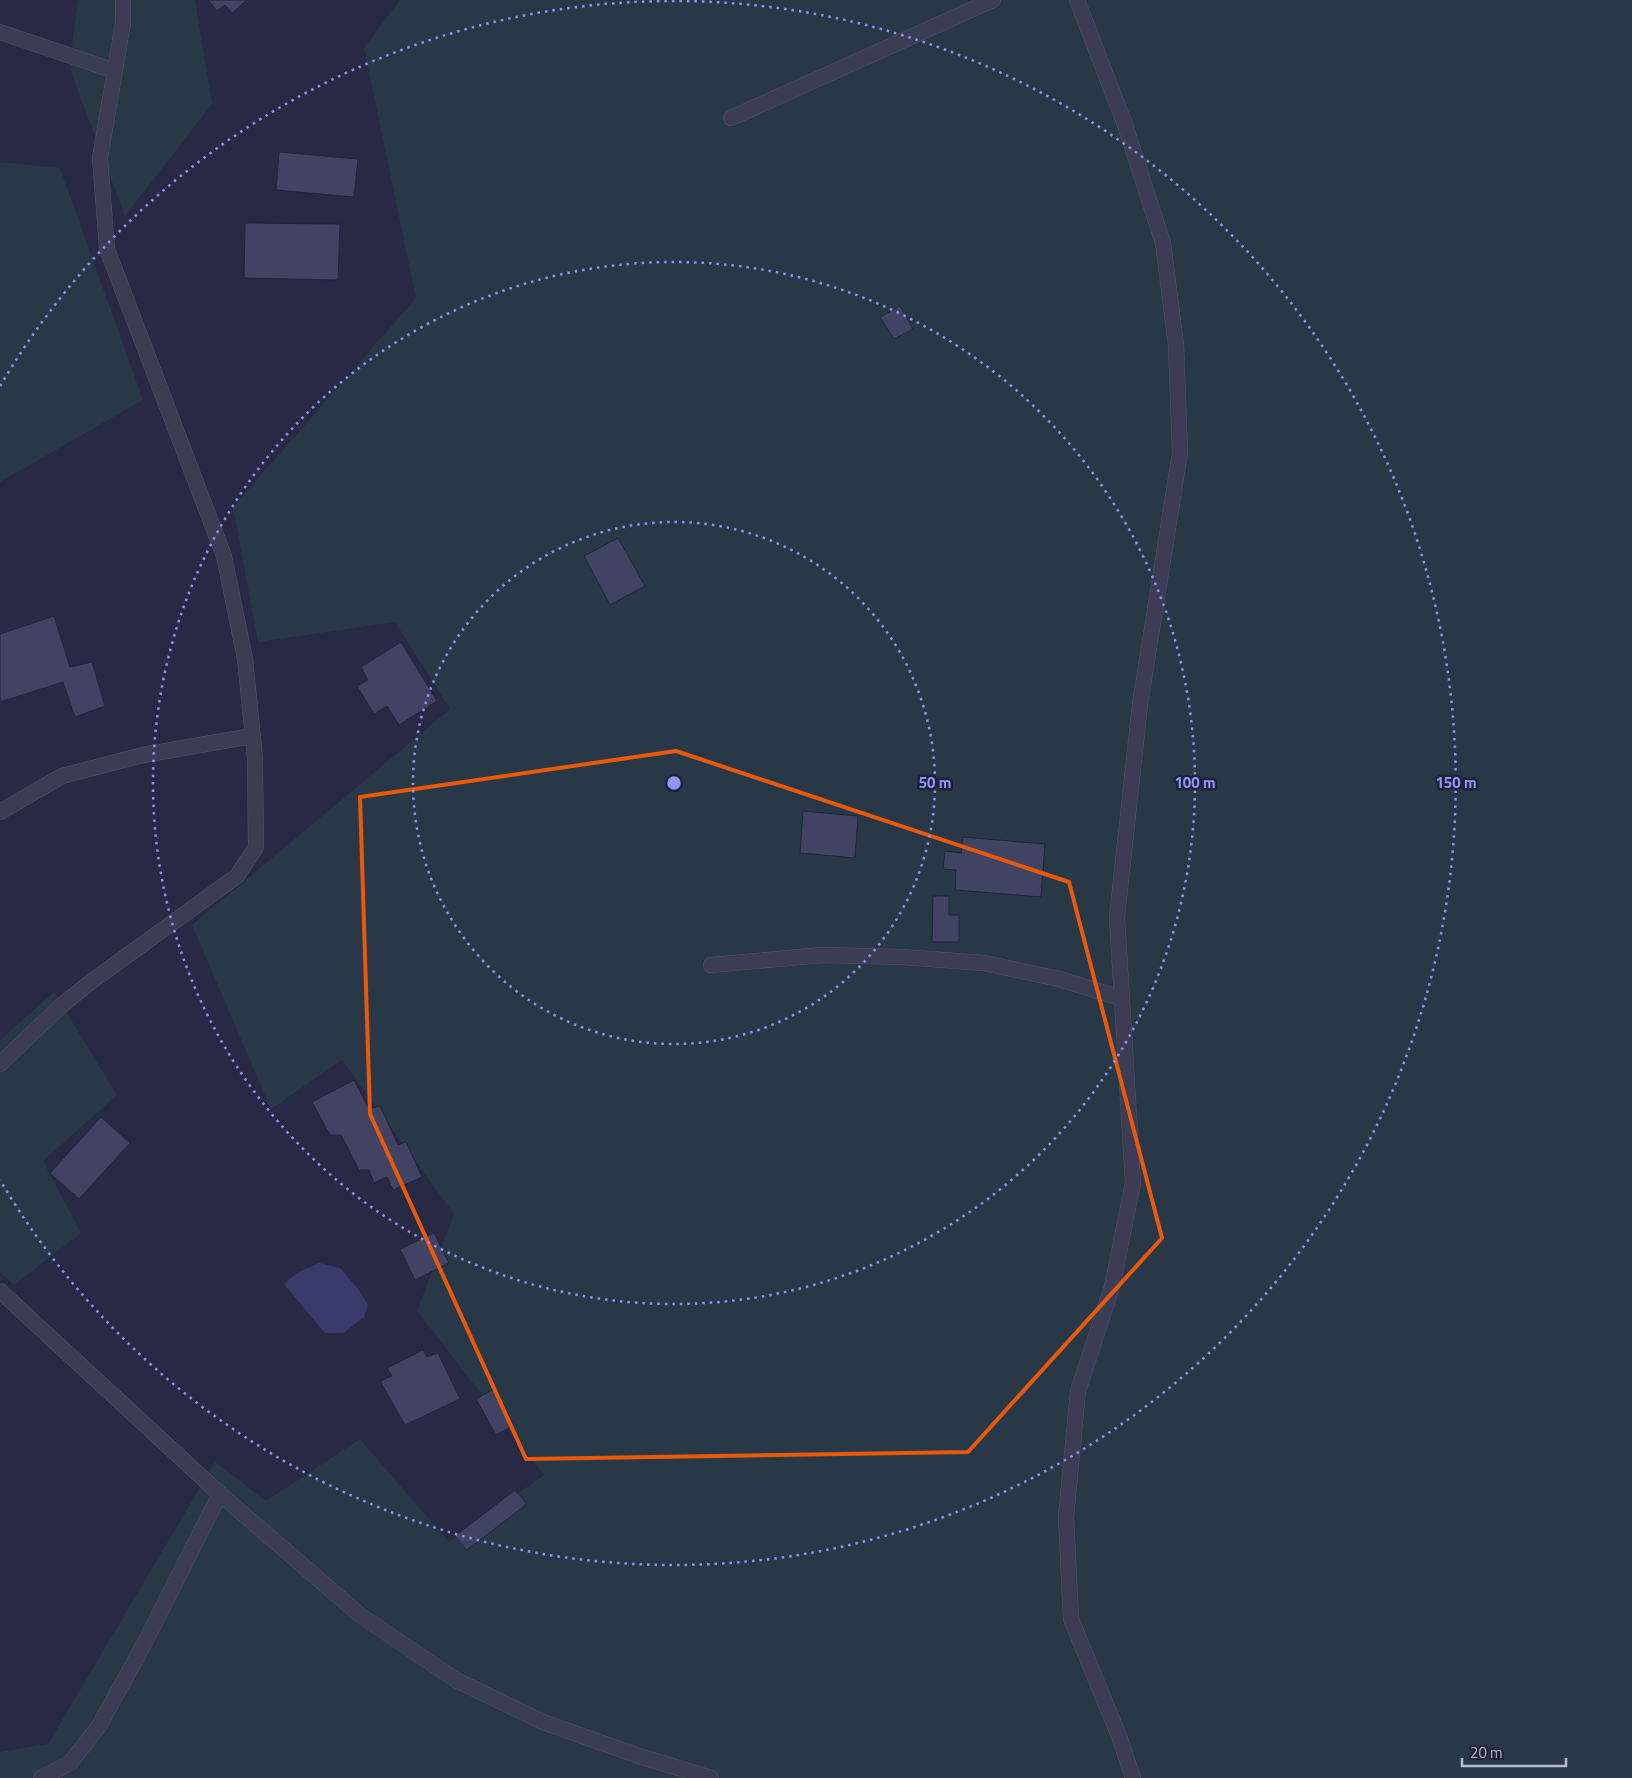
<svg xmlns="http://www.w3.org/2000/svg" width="1632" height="1778" font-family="'Titillium Web',sans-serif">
  <rect width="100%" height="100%" fill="#272945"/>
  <path fill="#293846" d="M78,0H195L212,104L125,216L69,67Z
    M400,0H1632V1778H0V1752L48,1744L215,1462L266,1501L360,1439L449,1542L544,1475L417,1311L454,1214L342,1060L271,1109L192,925L450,709L395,622L258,642L233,507L416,298L364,48Z
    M0,162L60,168L143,400L0,482Z
    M54,992L117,1095L43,1161L81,1233L14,1285L0,1272V1040Z"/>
  <path fill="#393c6a" d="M319,1263L340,1268L359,1290L368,1305L364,1317L343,1333H325L284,1284L297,1273Z"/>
  <path fill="#414362" stroke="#22233c" d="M208,0H247L232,13L225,5L217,11Z
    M279,152L358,159L354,197L276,190Z
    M245,223L340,224L338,280L244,278Z
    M900,306L913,329L894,339L880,317Z
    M618,538L645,586L610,605L584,556Z
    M54,616L70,667L92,662L105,706L75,717L63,682L0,702V634Z
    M401,642L437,701L399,725L387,706L374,714L357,686L368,680L361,667Z
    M803,811L858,816L855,858L800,853Z
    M963,837L1045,844L1041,897L955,890L956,870L943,869L945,851L961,853Z
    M933,896H949V915H959V942H932Z
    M354,1080L369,1109L380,1106L398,1145L406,1142L422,1177L393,1190L387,1177L374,1183L369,1170H359L341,1135H330L312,1102Z
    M101,1117L130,1143L79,1199L50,1173Z
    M434,1233L449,1263L415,1280L400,1249Z
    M423,1350L427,1357L438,1353L460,1399L405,1425L380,1381L392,1376L387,1368Z
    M494,1389L514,1425L496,1435L476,1399Z
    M515,1490L527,1504L467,1550L455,1536Z"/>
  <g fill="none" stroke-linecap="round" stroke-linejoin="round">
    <defs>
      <path id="lane" d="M1077,0L1124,122L1163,243L1176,345L1180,453L1140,704L1117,917L1133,1183L1112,1287L1078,1391L1066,1517L1071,1619L1119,1736L1133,1778
        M0,32L115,71
        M731,118L993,0
        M0,812L62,776L143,755L252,736
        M711,965L822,955L902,957L984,963L1059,979L1121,998
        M0,1064L62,1005L92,981L237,876L256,847L255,758L245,659L224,556L107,249L100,158L123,23V0
        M41,1778L70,1763L99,1726L143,1646L220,1494"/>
      <path id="street" d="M0,1291L220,1494L360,1615L456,1680L543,1722L639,1756L711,1778"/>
    </defs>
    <use href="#lane" stroke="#54556c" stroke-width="16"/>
    <use href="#street" stroke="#54556c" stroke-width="16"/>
    <use href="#lane" stroke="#3c3d54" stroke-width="15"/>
    <use href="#street" stroke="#3c3d54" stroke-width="15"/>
  </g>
  <path fill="none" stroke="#e8590c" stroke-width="4" stroke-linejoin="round" d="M676,751L1069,882L1162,1238L968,1452L526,1459L370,1114L360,797Z"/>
  <g fill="none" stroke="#9194fa" stroke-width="2.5" stroke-dasharray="2.5 5">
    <circle cx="674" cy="783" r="261"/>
    <circle cx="674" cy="783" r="521"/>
    <path d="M0 386A782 782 0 1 1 0 1180"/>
  </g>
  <circle cx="674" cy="783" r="8" fill="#9194fa" stroke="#20213a" stroke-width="2.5"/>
  <g font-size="15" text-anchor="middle" font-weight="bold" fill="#9194fa" stroke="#20213a" stroke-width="5" stroke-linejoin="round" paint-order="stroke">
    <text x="935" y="788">50 m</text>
    <text x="1195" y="788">100 m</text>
    <text x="1456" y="788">150 m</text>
  </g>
  <path d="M1462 1758v8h104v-8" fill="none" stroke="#b9bacd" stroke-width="2.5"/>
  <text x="1470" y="1758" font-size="15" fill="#b9bacd" stroke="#20213a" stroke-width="4" paint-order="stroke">20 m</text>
</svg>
